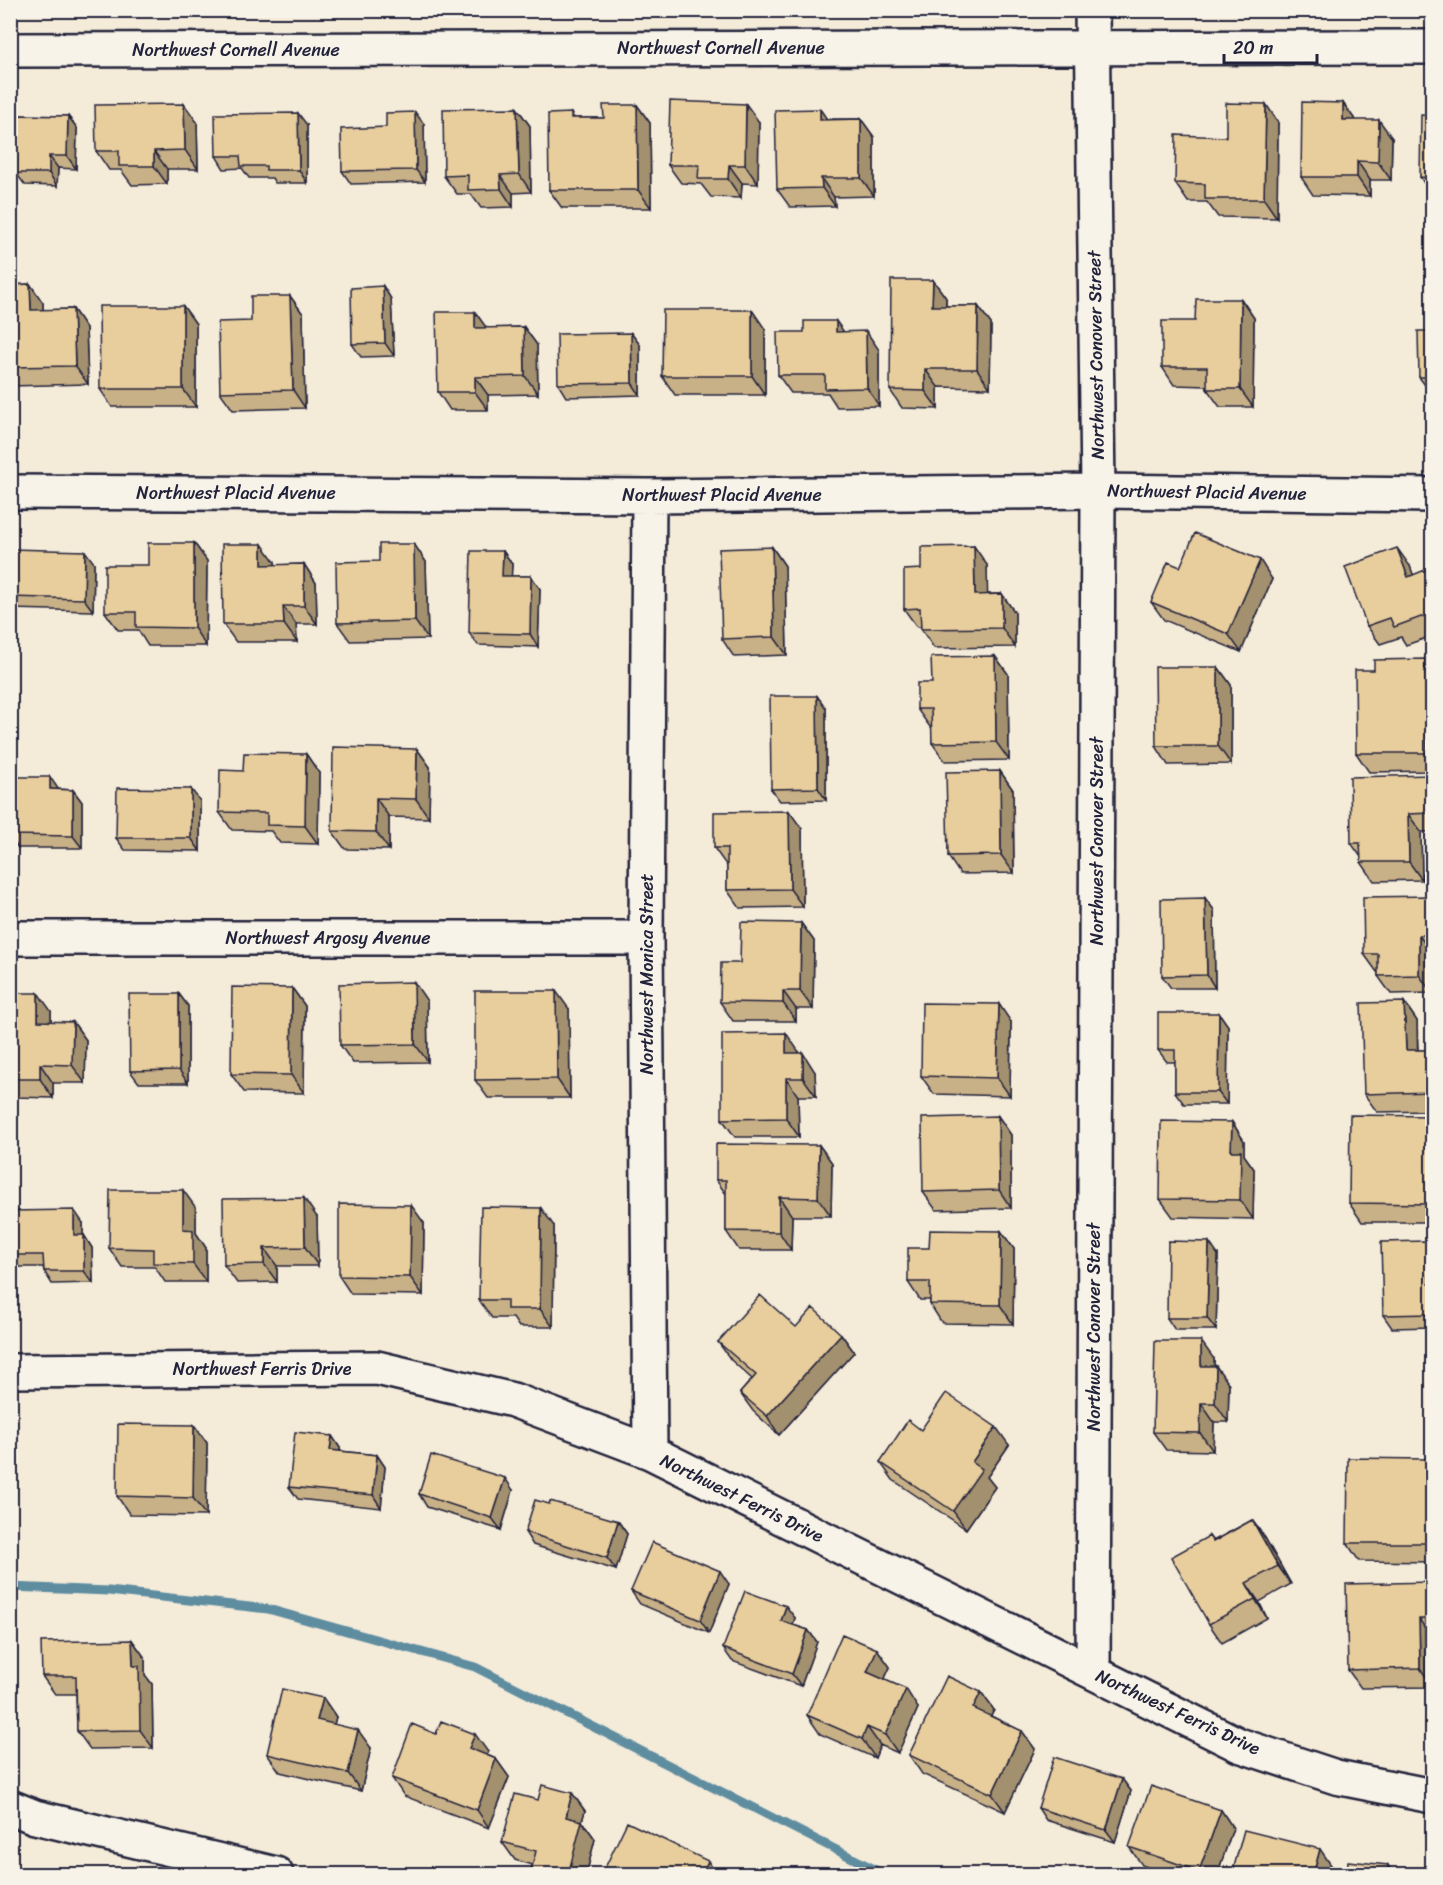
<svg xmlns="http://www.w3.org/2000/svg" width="1443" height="1885" font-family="Sriracha,sans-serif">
  <rect width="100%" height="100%" fill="#f4ebd9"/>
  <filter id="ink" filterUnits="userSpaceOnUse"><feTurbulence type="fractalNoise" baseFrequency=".0167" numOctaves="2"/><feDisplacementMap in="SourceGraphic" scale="12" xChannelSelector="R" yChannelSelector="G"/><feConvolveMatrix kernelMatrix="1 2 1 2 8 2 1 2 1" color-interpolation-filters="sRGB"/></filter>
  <g filter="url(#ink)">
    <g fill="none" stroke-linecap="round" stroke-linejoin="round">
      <path stroke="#5e8da0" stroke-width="9" d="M10,1587L109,1591L268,1609L475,1667L884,1874"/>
      <defs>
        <path id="street" d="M1092,10L1098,491L1093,1672
          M10,50L1432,47
          M10,492L649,496L1098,491L1432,495
          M649,496L646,938L650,1452
          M10,938H646
          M10,1371L377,1368L513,1400L650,1452L1239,1745L1336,1777L1432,1796
          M10,1807L35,1817L276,1874"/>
      </defs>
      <use href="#street" stroke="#22223b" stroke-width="38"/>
      <use href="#street" stroke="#f7f3e8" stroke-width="33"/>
    </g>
    <path fill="#c8b087" stroke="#22223b" stroke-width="1.5" d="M1343,103L1355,120L1392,138L1391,180H1370V196L1313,195L1301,177Z
      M637,105L650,123L651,208H562L549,190L571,113L574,118H604Z
      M517,108L530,126L531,192L513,193V207L481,208L471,194H457L444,176Z
      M10,115L68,116L77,128L76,169L58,168L57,186L25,185L16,173V171L10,170Z
      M1432,116V195L1420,177Z
      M827,119H861L874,137V196L834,197L835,206L790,207L777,189Z
      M197,122L198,169H167V184L132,185L121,170H109L96,151Z
      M759,122L758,184L742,183L741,198L711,197L701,184L681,183L668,165Z
      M1278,122L1277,218L1218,217L1207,202H1188L1175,183L1226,137Z
      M424,124L425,182L351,184L342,171Z
      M307,125V183H275L272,178H249L242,168L224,169L216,156Z
      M933,280L946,298V306H978L991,324L990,388L938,387V409L902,408L890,390Z
      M30,284L43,303V310L73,309L86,328L88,384L10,386V285Z
      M383,286L391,299L394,356L361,357L352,344Z
      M290,296L303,314L305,408L233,410L220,392L251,321Z
      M1241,299L1254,318L1253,407H1220L1207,389V386L1174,385L1162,367L1195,321Z
      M183,306L196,324V407H112L100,389Z
      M475,312L486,328L524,327L537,345L538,394L488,395V410H450L438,392Z
      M765,329V395H675L662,376Z
      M1432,331V389H1428L1419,377Z
      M844,332L879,350V406L837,407L828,393H791L778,375Z
      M631,333L640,345V395L566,397L558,384Z
      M194,543L207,561L206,646H148L138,630H118L105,612L148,565Z
      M414,544L426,562L428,639L350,641L337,623L379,561Z
      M772,547L785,566L787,655L734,657L722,639Z
      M10,549L94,563L93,611L10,609Z
      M503,551L512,564L511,576H531L540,589L538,647L478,645L469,633Z
      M275,562V565L304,564L316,583L317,624H296L297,642H236L223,624Z
      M987,565V594H1002L1015,613V647L934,648L921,629V627H917L904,609L921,569Z
      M1410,566L1413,575L1432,581V636L1406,645L1401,637L1380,644L1367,626Z
      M1180,567L1272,579L1241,652L1164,620L1151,602Z
      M995,656L1008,674L1009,760L945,761L932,743V727H930L917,709L932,683Z
      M1218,667L1231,685V764L1168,765L1156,746Z
      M1432,669V771L1369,772L1356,753Z
      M817,696L826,708V800L780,801L771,789Z
      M417,749L430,767L429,818L389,817V850L345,849L332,831Z
      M306,754L319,773L318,844L280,843L271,831L232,830L219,812L243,771Z
      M1000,771L1013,790L1014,873L960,874L948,856Z
      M1432,775V832H1421L1422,880L1374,881L1361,862V857L1351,843Z
      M10,777L58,789L73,790L82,802V848H18L10,837Z
      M200,801V851L125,850L116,838Z
      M802,829L803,907L740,908L727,890V866L714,848Z
      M1432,896V993L1391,994L1378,976V972H1377L1364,954Z
      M1205,898L1214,910L1215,988H1171L1162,976Z
      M801,923L814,941L813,1009H796V1021H733L720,1002L740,963Z
      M292,988L305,1006L304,1093L244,1092L231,1074Z
      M10,993L51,1011V1022H73L86,1040L85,1083H53V1098L14,1097L10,1091Z
      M179,994L188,1006V1083H139L130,1071Z
      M427,1001L428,1062L353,1063L340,1045Z
      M1404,1002L1417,1021L1418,1050H1432V1111L1377,1112L1364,1094Z
      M569,1009L570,1098H488L475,1080Z
      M1219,1013L1228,1026L1227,1104H1184L1175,1092V1062H1167L1158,1050Z
      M1011,1022L1010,1096L934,1094L921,1076Z
      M799,1052V1053L815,1072L816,1096H798L799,1137H735L722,1119Z
      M998,1116L1011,1135V1208L936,1210L923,1192Z
      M1432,1116V1222H1362L1349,1203Z
      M1232,1122L1244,1141V1155L1254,1169L1253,1219L1173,1217L1160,1199Z
      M819,1145L832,1163L831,1216H792L791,1250H739L726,1231V1194L716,1180Z
      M196,1208V1233L206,1248V1282H165L155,1267H122L109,1248Z
      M10,1211L83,1223V1235H84L92,1248L93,1283L52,1284L44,1271L43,1267H10Z
      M317,1217L318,1266H277V1282L237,1283L224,1265Z
      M424,1223L423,1295L351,1294L339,1276Z
      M554,1226L553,1327H519L513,1318H492L479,1300Z
      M1001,1231L1014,1249L1013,1324L942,1323L930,1304V1300H920L908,1282L929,1248Z
      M1428,1241L1432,1248V1327L1392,1328L1383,1315Z
      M1218,1255L1216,1330H1175L1167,1318Z
      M796,1327L841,1334L854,1352L779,1435L753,1411L740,1393L752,1379L731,1360L718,1342Z
      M1214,1359V1366L1229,1384L1228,1422H1214L1213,1451L1166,1450L1153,1432Z
      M194,1425L207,1443L206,1516L130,1515L117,1496Z
      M921,1430L1009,1445L987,1477L995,1487L966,1529L893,1480L880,1462Z
      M332,1436L340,1448V1451L377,1455L385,1467L381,1508L298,1499L289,1487Z
      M1426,1459L1432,1467V1562L1359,1561L1347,1543Z
      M513,1490L501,1530L427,1507L419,1494Z
      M549,1504L618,1521L627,1534L616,1570L533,1545L525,1532Z
      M1252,1520L1265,1538L1291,1584L1259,1602L1267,1618L1222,1643L1209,1624V1536L1213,1541Z
      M1432,1582V1687L1361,1688L1348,1670Z
      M729,1584L709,1633L640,1604L631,1591Z
      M795,1618L793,1625L808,1630L817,1642L801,1686L732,1661L723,1648Z
      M132,1640L145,1658V1675L152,1684L153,1748L90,1749L77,1731L76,1694H55L42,1676Z
      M877,1649L890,1667L884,1680L918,1708L898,1753L880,1745L875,1758L820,1734L807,1715Z
      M981,1692L994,1710L991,1716L1022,1731L1035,1749L1005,1812L922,1774L909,1755Z
      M323,1698L336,1717L334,1724L371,1748L361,1791L280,1772L267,1754Z
      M488,1752L487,1755L496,1759L509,1777L489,1828L404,1796L392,1778Z
      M1122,1779L1131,1791L1115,1842L1046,1820L1038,1808Z
      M572,1793L585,1811L582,1821L595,1839L586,1875H533L531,1871L532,1865L515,1860L502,1842L538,1800Z
      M1221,1810L1233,1828L1217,1875H1168L1142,1865L1129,1847Z"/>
    <path fill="#a2906e" stroke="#22223b" stroke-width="1.5" d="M1343,103L1356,121L1343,120Z
      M184,104L197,122L198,169L185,150Z
      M746,104L759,122L758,184L745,165Z
      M1266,104L1278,122L1277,218L1264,199Z
      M637,105L650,123L651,208L638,190Z
      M517,108L530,126L531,192L519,174Z
      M820,109L833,128L820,120Z
      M415,112L424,124L425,182L416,170Z
      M298,113L307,125V183L299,170Z
      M68,116L77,128L76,169L67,156Z
      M861,119L874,137V196L861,178Z
      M1379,120L1392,138L1391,180L1378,162Z
      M154,151L167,169V184L154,166Z
      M49,156L58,168L57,186L49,173Z
      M1357,161L1370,180V196L1357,177Z
      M729,165L742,183L741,198L728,179Z
      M500,175L513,193V207L501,189Z
      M821,178L834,197L835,206L822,188Z
      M933,280L946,298L945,324L932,306Z
      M30,284L43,303V329L31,310Z
      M383,286L391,299L394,356L385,343Z
      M290,296L303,314L305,408L293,390Z
      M1241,299L1254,318L1253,407L1240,389Z
      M183,306L196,324V407L183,389Z
      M978,306L991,324L990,388L977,369Z
      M73,309L86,328L88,384L75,366Z
      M752,310L765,329V395L752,376Z
      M475,312L488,330L475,328Z
      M836,321L849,339L836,332Z
      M524,327L537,345L538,394L525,376Z
      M866,331L879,350V406L867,388Z
      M631,333L640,345V395L632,383Z
      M925,369L938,387V409L925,391Z
      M475,377L488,395V410L475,392Z
      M194,543L207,561L206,646L194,628Z
      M262,544L275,562V583L262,565Z
      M414,544L426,562L428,639L415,621Z
      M974,546L987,565L988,613L975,595Z
      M772,547L785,566L787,655L774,637Z
      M1397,548L1410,566L1421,595L1408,577Z
      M85,551L94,563L93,611L84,599Z
      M503,551L512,564L511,588L502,576Z
      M1260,560L1272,579L1241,652L1228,634Z
      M304,564L316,583L317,624L304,606Z
      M1425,570L1432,581V592Z
      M531,576L540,589L538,647L530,634Z
      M1002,594L1015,613V647L1002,628Z
      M283,606L296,624L297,642L284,624Z
      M995,656L1008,674L1009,760L996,742Z
      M1425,659L1432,669V761L1427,753Z
      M1218,667L1231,685V764L1218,746Z
      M817,696L826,708V800L818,788Z
      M417,749L430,767L429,818L416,799Z
      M306,754L319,773L318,844L305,826Z
      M1000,771L1013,790L1014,873L1001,855Z
      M50,777L59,790L50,789Z
      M191,789L200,801V851L191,838Z
      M73,790L82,802V848L73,836Z
      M376,798L389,817V850L376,832Z
      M789,811L802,829L803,907L790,889Z
      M1408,814L1421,832L1422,880L1409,862Z
      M1205,898L1214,910L1215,988L1207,975Z
      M801,923L814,941L813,1009L800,991Z
      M1419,935L1432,954V993L1419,975Z
      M414,982L427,1001L428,1062L415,1044Z
      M292,988L305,1006L304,1093L291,1075Z
      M556,991L569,1009L570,1098L557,1079Z
      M783,991L796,1009V1021L783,1003Z
      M38,993L51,1011V1040L38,1021Z
      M179,994L188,1006V1083L179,1070Z
      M1404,1002L1417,1021L1418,1069L1406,1050Z
      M999,1004L1011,1022L1010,1096L997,1078Z
      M1219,1013L1228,1026L1227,1104L1218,1092Z
      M73,1022L86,1040L85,1083L72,1065Z
      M786,1033L799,1052V1072L786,1053Z
      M803,1053L815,1072L816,1096L803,1078Z
      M40,1064L53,1083V1098L40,1079Z
      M786,1078L798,1096L799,1137L786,1118Z
      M998,1116L1011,1135V1208L999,1190Z
      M1232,1122L1244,1141V1155L1254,1169L1253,1219L1240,1200L1231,1151Z
      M819,1145L832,1163L831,1216L818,1198Z
      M183,1190L196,1208V1233L206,1248V1282L193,1264L183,1229Z
      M779,1197L792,1216L791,1250L779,1232Z
      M304,1198L317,1217L318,1266L305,1247Z
      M411,1205L424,1223L423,1295L410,1277Z
      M541,1208L554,1226L553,1327L540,1309Z
      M74,1210L83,1223V1248L74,1235Z
      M1001,1231L1014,1249L1013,1324L1000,1305Z
      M84,1235L92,1248L93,1283L84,1271Z
      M1428,1241L1432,1248V1289L1429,1284Z
      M1209,1242L1218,1255L1216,1330L1207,1318Z
      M264,1248L277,1266V1282L264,1264Z
      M841,1334L854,1352L779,1435L767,1416Z
      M1201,1341L1214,1359V1384L1201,1366Z
      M1216,1366L1229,1384L1228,1422L1215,1403Z
      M1201,1403L1214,1422L1213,1451L1200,1433Z
      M194,1425L207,1443L206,1516L193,1498Z
      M996,1427L1009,1445L987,1477L995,1487L966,1529L953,1511L972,1462Z
      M332,1436L340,1448L339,1462L330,1450Z
      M377,1455L385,1467L381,1508L373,1495Z
      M1426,1459L1432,1467V1511L1426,1502Z
      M505,1478L513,1490L501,1530L492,1518Z
      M1252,1520L1265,1538L1291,1584L1278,1566Z
      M618,1521L627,1534L616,1570L607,1558Z
      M720,1571L729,1584L709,1633L700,1620Z
      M1246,1583L1259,1602L1267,1618L1255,1599Z
      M786,1606L795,1618L790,1633L781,1621Z
      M1419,1619L1432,1638V1686L1420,1668Z
      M808,1630L817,1642L801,1686L792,1674Z
      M132,1640L145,1658V1675L152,1684L153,1748L140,1730L133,1666Z
      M877,1649L890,1667L879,1691L867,1672Z
      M906,1689L918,1708L898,1753L885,1735Z
      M981,1692L994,1710L986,1726L973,1708Z
      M323,1698L336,1717L330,1739L317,1720Z
      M867,1727L880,1745L875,1758L862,1739Z
      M358,1730L371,1748L361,1791L348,1773Z
      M1022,1731L1035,1749L1005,1812L992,1794Z
      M475,1734L488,1752L482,1767L469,1748Z
      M496,1759L509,1777L489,1828L477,1810Z
      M1122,1779L1131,1791L1115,1842L1106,1830Z
      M572,1793L585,1811L582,1821L595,1839L586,1875H568L566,1817Z
      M1221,1810L1233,1828L1217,1875H1201L1199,1871Z
      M1320,1849L1333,1868L1331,1875H1313Z
      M708,1861L717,1875H701Z
      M1388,1865L1394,1875H1387Z"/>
    <path fill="#e8cd9d" stroke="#22223b" stroke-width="1.5" d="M670,101L746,104L745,165H729L728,179H698L699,165H668Z
      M1302,102L1343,103V120H1379L1378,162L1357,161V177H1301Z
      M1226,103L1266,104L1264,199H1205V184L1175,183L1176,135L1226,137Z
      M184,104L185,150L154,151V166H119V151H96L95,105Z
      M603,105H637L638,190H549L548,114L571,113V118H604Z
      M517,108L519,174L500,175L501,189L468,190V175L444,176L443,109Z
      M820,109V120L861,119V178H821L822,188L777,189L775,110Z
      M415,112L416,170L342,171L341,129L386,127V113Z
      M298,113L299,170H266V166H241L240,156H216L215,114Z
      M10,115L68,116L67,156H49V173H16L17,158H10Z
      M1421,115L1432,116V178L1420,177Z
      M891,280H933L932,306H978L977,369H925V391L890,390Z
      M30,284L31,310L73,309L75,366L10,367V285Z
      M383,286L385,343L352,344L351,288Z
      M251,296H290L293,390L220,392L218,322L251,321Z
      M1196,299H1241L1240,389H1207V367H1162V321H1195Z
      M99,306H183V389H100Z
      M663,310H752V376H662Z
      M436,312H475V328L524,327L525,376L475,377V392H438Z
      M804,321H836V332L866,331L867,388L825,389V375H778L777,332H804Z
      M1418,331H1432V377H1419Z
      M631,333L632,383L558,384L557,334Z
      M1195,533L1260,560L1228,634L1151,602L1168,562L1180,567Z
      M148,543H194V628L136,627V612H105V565H148Z
      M222,544H262V565L304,564V606H283L284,624H223Z
      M379,544H414L415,621L337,623L336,562L379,561Z
      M974,546L975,595L1002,594V628L921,629L920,608L904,609V570L921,569V547Z
      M772,547L774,637L722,639L719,549Z
      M1397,548L1408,577L1425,570L1432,592V613L1394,627L1390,618L1367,626L1345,567Z
      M10,549L85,551L84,599L10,597Z
      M471,551H503L502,576H531L530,634L469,633Z
      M995,656L996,742L932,743L931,709H917V683H932L931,657Z
      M1425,659L1427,753H1356L1355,670H1374V660Z
      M1155,667H1218V746H1156Z
      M770,696H817L818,788L771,789Z
      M333,747L417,749L416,799L376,798V832L332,831Z
      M244,753L306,754L305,826L267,825V813L219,812L220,770L243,771Z
      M1000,771L1001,855L948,856L946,772Z
      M1432,775V813L1408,814L1409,862H1361L1360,843H1351L1350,777Z
      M10,777H50V789L73,790V836L10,835Z
      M117,788L191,789V838H116Z
      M789,811L790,889L727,890V848H714V812Z
      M1432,896V935H1419V975L1378,976V954H1364L1363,897Z
      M1205,898L1207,975L1162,976L1161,899Z
      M741,922L801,923L800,991H783V1003L720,1002L721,963H740Z
      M414,982L415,1044L340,1045L339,984Z
      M232,987L292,988L291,1075L231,1074Z
      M475,991H556L557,1079L475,1080Z
      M10,993H38V1021L73,1022L72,1065L40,1064V1079H10Z
      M129,994H179V1070L130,1071Z
      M1404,1002L1406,1050H1432V1092L1364,1094L1361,1003Z
      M922,1003L999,1004L997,1078L921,1076Z
      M1158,1013H1219L1218,1092H1175V1050H1158Z
      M786,1033V1053H803V1078H786V1118L722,1119V1034Z
      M1350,1115L1432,1116V1204L1349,1203Z
      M998,1116L999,1190L923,1192L922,1118Z
      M1161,1121L1232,1122L1231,1151H1241L1240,1200L1160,1199Z
      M716,1144L819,1145L818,1198L779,1197V1232L726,1231V1180H716Z
      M110,1190H183V1229L193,1230V1264L153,1263V1249L109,1248Z
      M304,1198L305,1247L264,1248V1264L224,1265L223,1199Z
      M339,1204L411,1205L410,1277L339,1276Z
      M481,1207L541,1208L540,1309H507V1300H479Z
      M74,1210V1235H84V1271H44L43,1255H10V1211Z
      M930,1230L1001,1231L1000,1305L930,1304V1282H908V1248H929Z
      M1168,1241L1209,1242L1207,1318H1167Z
      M1428,1241L1429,1284H1432V1314L1383,1315L1381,1242Z
      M760,1295L796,1327L813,1308L841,1334L767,1416L740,1393L756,1375L718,1342Z
      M1155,1341H1201V1366H1216L1215,1403H1201L1200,1433L1153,1432Z
      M946,1393L996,1427L972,1462L982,1469L953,1511L880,1462L908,1420L921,1430Z
      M118,1424L194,1425L193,1498L117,1496Z
      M295,1432L332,1436L330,1450L377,1455L373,1495L289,1487Z
      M431,1455L505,1478L492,1518L419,1494Z
      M1348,1458L1426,1459V1502H1432V1543H1347Z
      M535,1500L549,1504L550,1501L618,1521L607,1558L525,1532Z
      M1252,1520L1278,1566L1246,1583L1255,1599L1209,1624L1171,1557L1209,1536L1213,1542Z
      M652,1542L720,1571L700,1620L631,1591Z
      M1432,1582V1619H1419L1420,1668L1348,1670L1346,1584Z
      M745,1591L786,1606L781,1621L808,1630L792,1674L723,1648Z
      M842,1634L877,1649L867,1672L906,1689L885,1735L867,1727L862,1739L807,1715Z
      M132,1640L133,1666H139L140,1730L77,1731L76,1676H42L41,1642Z
      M947,1676L981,1692L973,1708L1022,1731L992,1794L909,1755Z
      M282,1689L323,1698L317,1720L358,1730L348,1773L267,1754Z
      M441,1721L475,1734L469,1748L496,1759L477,1810L392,1778L412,1724L436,1734Z
      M1054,1757L1122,1779L1106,1830L1038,1808Z
      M542,1785L572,1793L566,1817L582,1821L568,1875H543L531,1871L536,1851L502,1842L515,1794L538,1800Z
      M1151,1786L1221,1810L1199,1871L1129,1847Z
      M627,1822L708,1861L701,1875L602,1874Z
      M1244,1830L1320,1849L1313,1875L1232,1874Z
      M1348,1861L1388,1865L1387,1875H1347Z"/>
  </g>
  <g text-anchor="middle" stroke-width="4.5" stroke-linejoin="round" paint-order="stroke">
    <g font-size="18" fill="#22223b" stroke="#f7f3e8">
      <text x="721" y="54">Northwest Cornell Avenue</text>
      <text x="236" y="56">Northwest Cornell Avenue</text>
      <text transform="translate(1096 355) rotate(-91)" y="6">Northwest Conover Street</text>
      <text transform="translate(1207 492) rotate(1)" y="6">Northwest Placid Avenue</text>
      <text x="236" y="499">Northwest Placid Avenue</text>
      <text x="722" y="501">Northwest Placid Avenue</text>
      <text transform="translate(1097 841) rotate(-90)" y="6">Northwest Conover Street</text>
      <text x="328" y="944">Northwest Argosy Avenue</text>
      <text transform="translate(647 974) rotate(-90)" y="6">Northwest Monica Street</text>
      <text transform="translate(1094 1327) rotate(-90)" y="6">Northwest Conover Street</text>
      <text x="262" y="1375">Northwest Ferris Drive</text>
      <text transform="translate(742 1498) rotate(26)" y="6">Northwest Ferris Drive</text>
      <text transform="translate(1178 1712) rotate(25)" y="6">Northwest Ferris Drive</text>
    </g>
  </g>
  <rect width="1443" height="1885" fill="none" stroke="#f7f3e8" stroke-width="36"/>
  <rect x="18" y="18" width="1407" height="1849" fill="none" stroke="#22223b" stroke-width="2" filter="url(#ink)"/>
  <path d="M1224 54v9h93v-9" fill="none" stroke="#22223b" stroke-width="3"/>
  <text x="1233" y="54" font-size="18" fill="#22223b" stroke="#f7f3e8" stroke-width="4.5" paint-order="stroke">20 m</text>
</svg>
